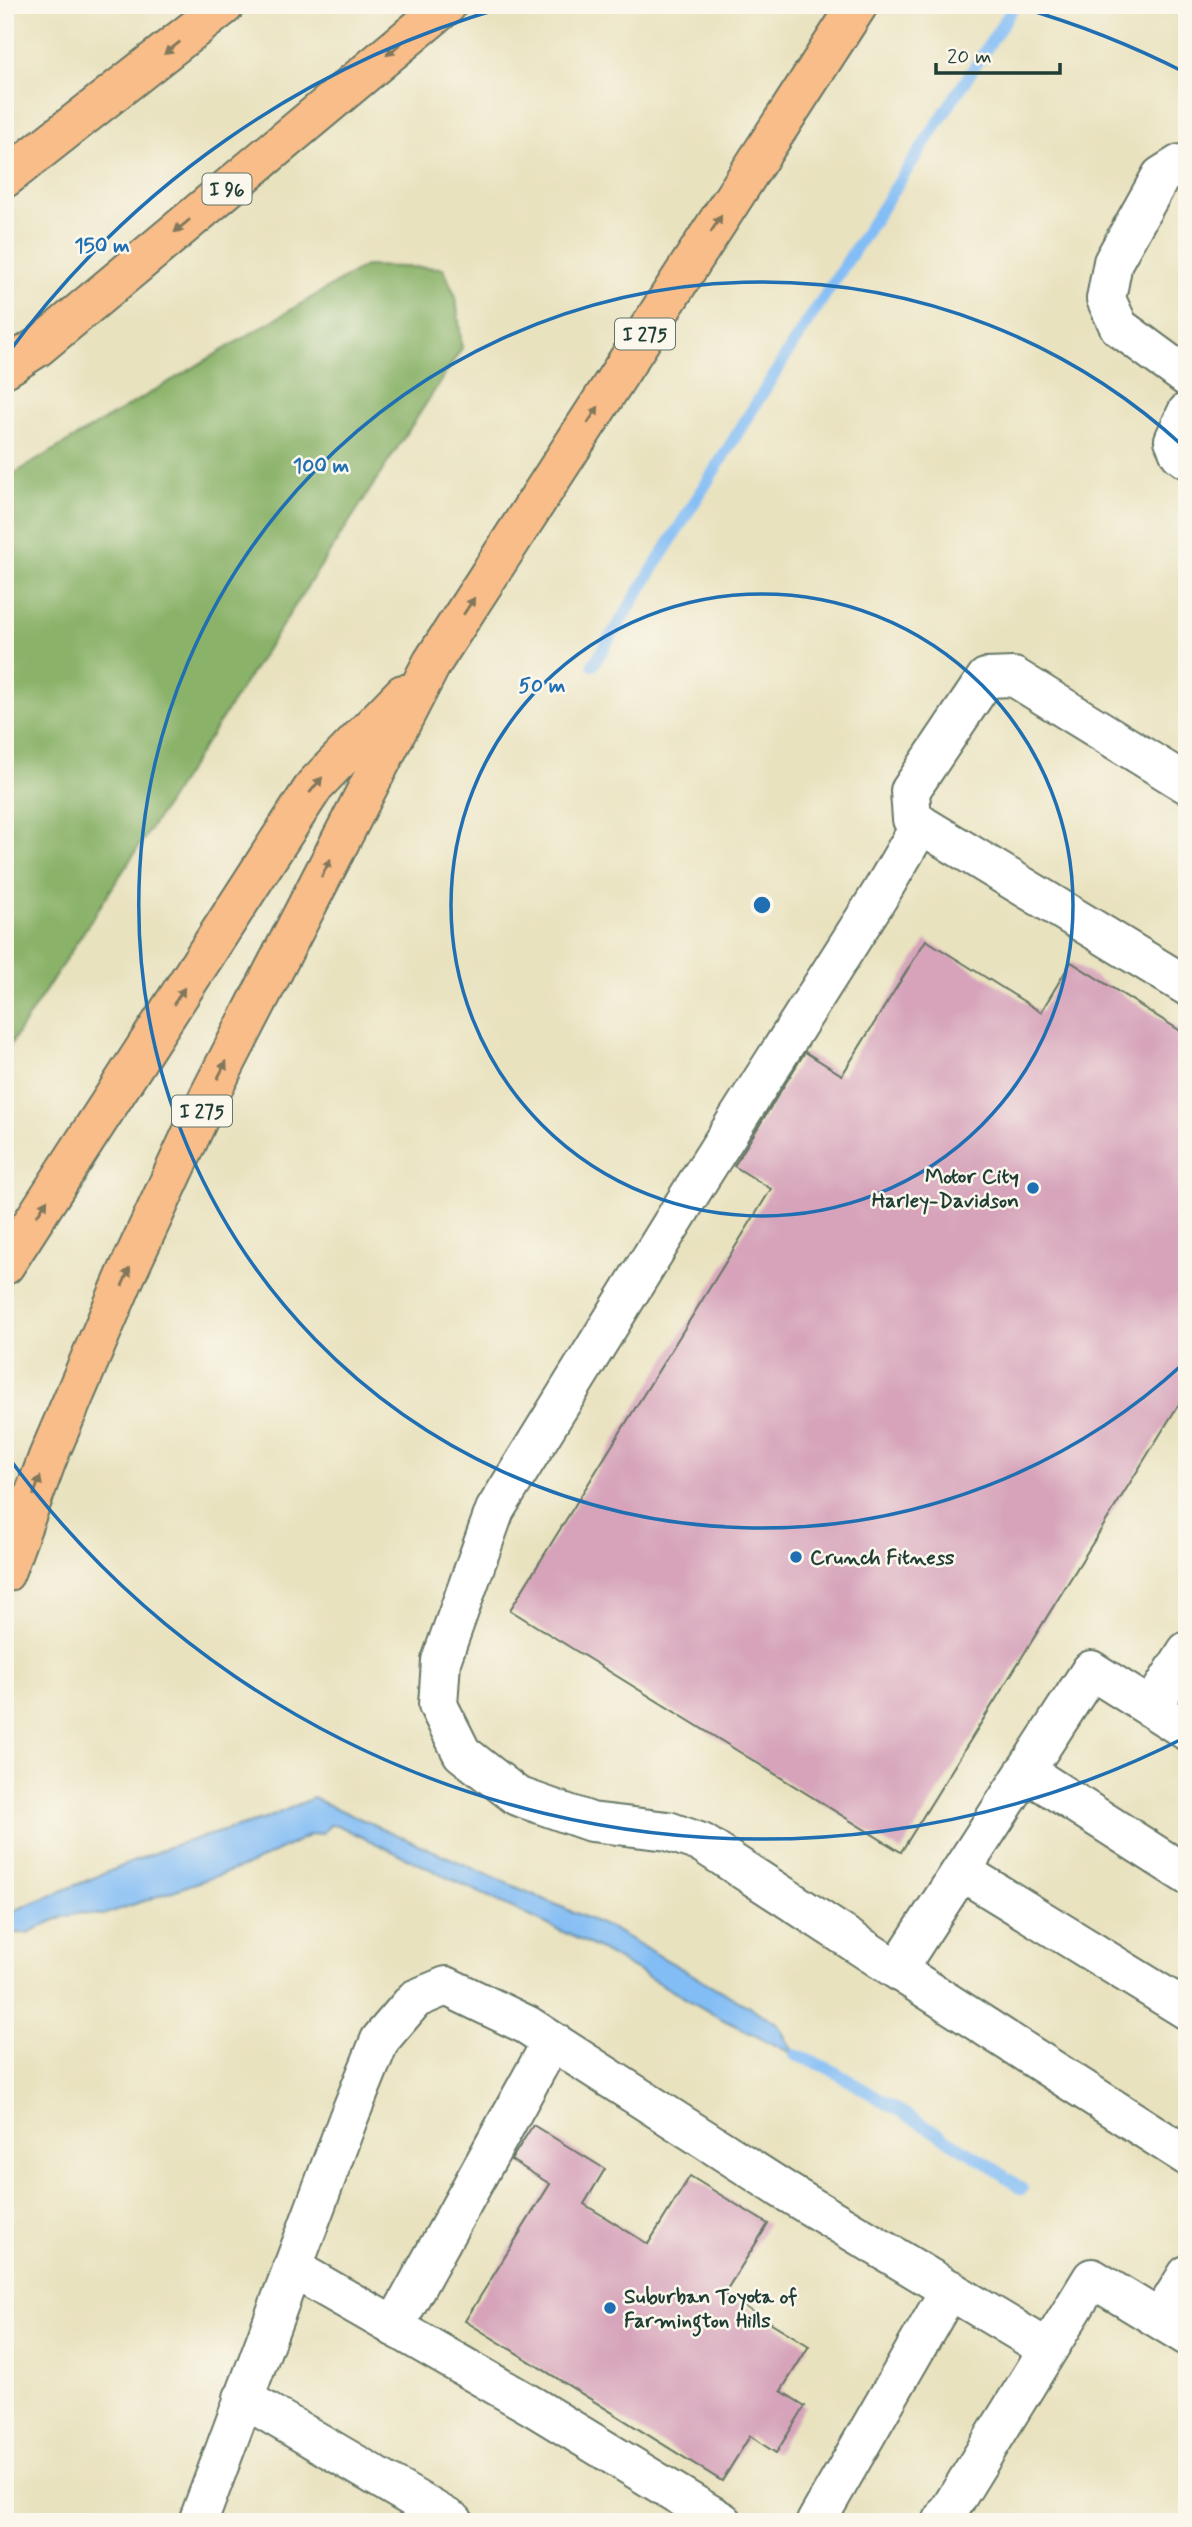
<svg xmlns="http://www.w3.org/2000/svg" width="1192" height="2527" font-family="Mynerve,sans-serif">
  <rect width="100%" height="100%" fill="#fbf7ec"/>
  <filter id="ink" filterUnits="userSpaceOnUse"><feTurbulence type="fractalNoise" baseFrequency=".0143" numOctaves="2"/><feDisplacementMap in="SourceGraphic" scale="14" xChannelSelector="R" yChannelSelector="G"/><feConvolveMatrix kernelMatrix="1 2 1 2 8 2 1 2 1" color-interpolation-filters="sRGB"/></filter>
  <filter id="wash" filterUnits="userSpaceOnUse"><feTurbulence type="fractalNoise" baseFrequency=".00686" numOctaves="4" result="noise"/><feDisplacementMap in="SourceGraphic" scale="28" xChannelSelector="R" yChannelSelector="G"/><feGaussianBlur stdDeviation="1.57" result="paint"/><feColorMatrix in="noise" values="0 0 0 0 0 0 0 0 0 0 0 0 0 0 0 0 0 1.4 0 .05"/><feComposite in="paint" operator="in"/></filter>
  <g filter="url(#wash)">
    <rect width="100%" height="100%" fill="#e9e2bf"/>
    <path fill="#8ab269" stroke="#54784e" stroke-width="2" d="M365,266L443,268L456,297L462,348L5,1053V479Z"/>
    <path fill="#83bdf5" stroke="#517d94" stroke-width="2" d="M313,1798L614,1930L777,2023L795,2055L722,2019L599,1949L337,1825H330L323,1833L310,1835L251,1864L103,1915L80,1913L60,1918L27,1933H10L13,1911L171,1846L265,1819Z"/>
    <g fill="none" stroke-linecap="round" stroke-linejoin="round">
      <path stroke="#83bdf5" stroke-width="12" d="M593,665L795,341L1015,5
        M795,2055L828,2068L988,2164L1022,2189"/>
    </g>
    <g id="blocks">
      <path fill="#d6a3ba" d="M926,940L1041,1012L1071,962L1187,1035V1391L901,1852L510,1610L771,1189L734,1166L805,1052L842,1075Z
        M533,2125L605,2169L584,2204L648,2244L690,2176L768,2224L724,2294L809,2346L781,2391L805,2406L776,2453L750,2436L722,2481L465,2321L550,2184L511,2160Z"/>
    </g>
  </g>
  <g filter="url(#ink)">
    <use href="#blocks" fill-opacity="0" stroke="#667765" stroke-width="2"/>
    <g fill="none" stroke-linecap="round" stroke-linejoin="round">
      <defs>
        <path id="minor" d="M1187,164H1180L1161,176L1113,262L1106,299L1119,327L1187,377
          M1187,412L1174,440L1180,454L1187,459
          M1187,784L1014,677L986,678L910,791L912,819L1187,986
          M1187,1651L1151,1708L1091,1670L897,1970L1187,2156
          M1151,1708L1187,1731
          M1025,1771L1187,1875
          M961,1871L1187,2010
          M897,1970L702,1843L668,1831L591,1822L517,1796L462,1753L438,1705L441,1661L495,1510L700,1178L879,896L921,824
          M292,2268L534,2407L723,2522
          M1160,2319L1187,2275
          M394,2327L552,2041
          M243,2398L454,2522
          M198,2522L348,2119L380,2040L415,1999L446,1986L527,2025L785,2191L1048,2349
          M816,2522L950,2289
          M942,2522L1092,2278L1187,2336"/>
        <path id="highway" d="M5,178L225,5
          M5,368L38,347L447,5
          M5,1265L315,785L403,694
          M5,1573L48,1457L126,1275L209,1096L432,663L858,5"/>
      </defs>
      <use href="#minor" stroke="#667765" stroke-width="42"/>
      <use href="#highway" stroke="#667765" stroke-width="42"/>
      <use href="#minor" stroke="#fff" stroke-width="38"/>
      <use href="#highway" stroke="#f8bd89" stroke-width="38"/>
    </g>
    <defs><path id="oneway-solid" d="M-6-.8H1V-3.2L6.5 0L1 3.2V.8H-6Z" transform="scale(1.75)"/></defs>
    <g fill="#81775a">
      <use href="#oneway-solid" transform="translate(172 48) rotate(142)"/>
      <use href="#oneway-solid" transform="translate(394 49) rotate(140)"/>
      <use href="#oneway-solid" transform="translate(716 224) rotate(-57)"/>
      <use href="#oneway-solid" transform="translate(182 226) rotate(140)"/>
      <use href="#oneway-solid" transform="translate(593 415) rotate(-57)"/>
      <use href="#oneway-solid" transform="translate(469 606) rotate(-57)"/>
      <use href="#oneway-solid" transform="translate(316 785) rotate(-51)"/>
      <use href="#oneway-solid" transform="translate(326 868) rotate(-63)"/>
      <use href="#oneway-solid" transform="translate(179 996) rotate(-57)"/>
      <use href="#oneway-solid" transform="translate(222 1070) rotate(-63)"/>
      <use href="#oneway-solid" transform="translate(42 1208) rotate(-57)"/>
      <use href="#oneway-solid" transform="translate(126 1277) rotate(-66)"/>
      <use href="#oneway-solid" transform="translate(37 1486) rotate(-70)"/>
    </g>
  </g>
  <g fill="none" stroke="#1f6fb2" stroke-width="3.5">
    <circle cx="762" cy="905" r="311"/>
    <path d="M1183 1364A623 623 0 1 1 1183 446"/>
    <path d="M1186 1737A934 934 0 0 1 6 1454M6 356A934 934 0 0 1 505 7M1019 7A934 934 0 0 1 1186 73"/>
  </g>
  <g fill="#1f6fb2" stroke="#fbf7ec" stroke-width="2.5">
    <circle cx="1033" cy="1188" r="7"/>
    <circle cx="796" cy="1557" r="7"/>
    <circle cx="610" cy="2308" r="7"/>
  </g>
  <g text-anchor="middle" stroke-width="5" stroke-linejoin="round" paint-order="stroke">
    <g fill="#fbf7ec" stroke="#61756b" stroke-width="2">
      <rect x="202.5" y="173.5" width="49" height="31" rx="5"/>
      <rect x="615" y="318.5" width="60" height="31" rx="5"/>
      <rect x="172" y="1095.5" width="60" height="31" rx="5"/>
    </g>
    <g font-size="19" font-weight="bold" fill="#1f3d34">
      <text x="227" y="196">I 96</text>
      <text x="645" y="341">I 275</text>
      <text x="202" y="1118">I 275</text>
    </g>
    <g font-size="21" font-weight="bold" fill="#1f3d34" stroke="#fbf7ec" text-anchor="start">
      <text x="1019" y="1183" text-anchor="end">Motor City<tspan x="1019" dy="24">Harley-Davidson</tspan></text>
      <text x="810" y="1564">Crunch Fitness</text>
      <text x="624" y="2303">Suburban Toyota of<tspan x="624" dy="24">Farmington Hills</tspan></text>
    </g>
  </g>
  <circle cx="762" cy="905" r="10" fill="#1f6fb2" stroke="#fbf7ec" stroke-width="3.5"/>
  <g font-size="21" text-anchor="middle" font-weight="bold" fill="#1f6fb2" stroke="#fbf7ec" stroke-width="5" stroke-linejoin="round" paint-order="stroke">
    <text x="102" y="252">150 m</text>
    <text x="321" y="472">100 m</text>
    <text x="542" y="692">50 m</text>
  </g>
  <rect width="1192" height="2527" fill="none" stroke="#fbf7ec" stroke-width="28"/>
  <path d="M936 63v10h124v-10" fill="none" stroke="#1f3d34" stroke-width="3.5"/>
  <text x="947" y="63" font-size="21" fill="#1f3d34" stroke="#fbf7ec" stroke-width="5" paint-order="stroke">20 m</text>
</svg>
